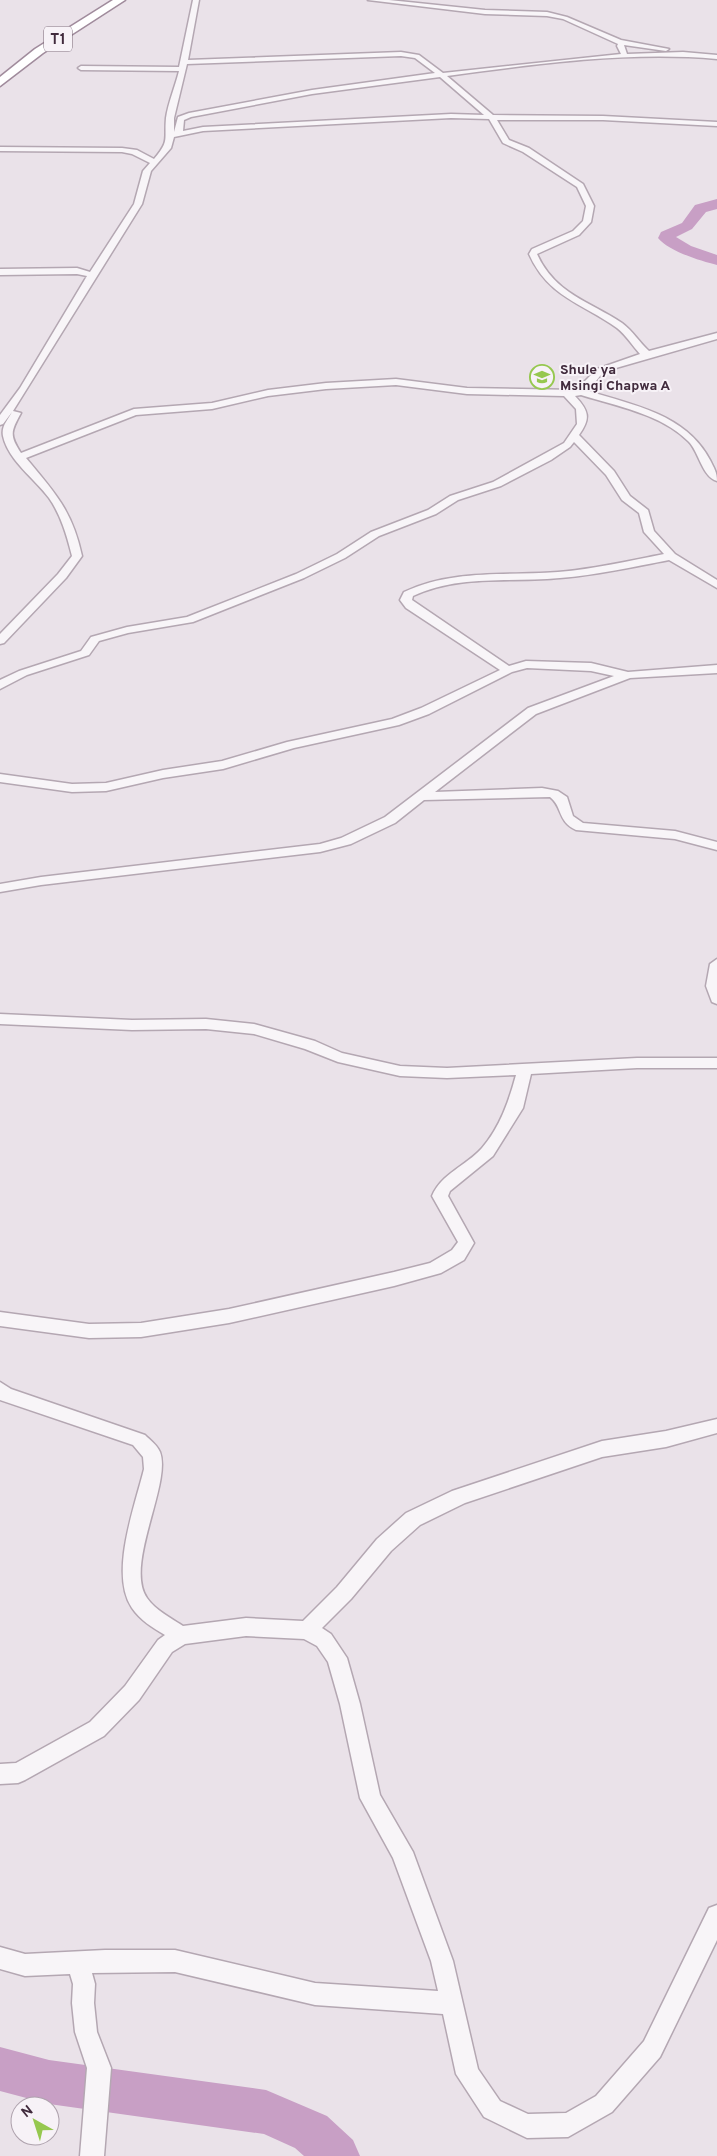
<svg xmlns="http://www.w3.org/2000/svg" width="717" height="2156" font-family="Overpass,sans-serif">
  <rect width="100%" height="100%" fill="#eae2e9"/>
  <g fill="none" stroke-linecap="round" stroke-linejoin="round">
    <path fill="#c89fc5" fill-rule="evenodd" d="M717,199V209L706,212L692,229L676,237L691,246L717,255V265C701,261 668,251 658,238L661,232L682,223L695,205Z
      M0,2047L49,2060L266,2090L327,2116L353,2140L360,2156H304L295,2148L264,2134L49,2104L0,2091Z"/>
    <defs>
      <path id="minor" d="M193,0H199L188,60L401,52L419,55L443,73L621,54L617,46L618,44L563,19L547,16L485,14L368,0H389L485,10L547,12L567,17L621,40L669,49L666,51L624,45L627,54L683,52L717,55V59C628,51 535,64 447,76L493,115L603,116L717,122V126L603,120H497L509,140L529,148L583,184L594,206L591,222L579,235L537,254C555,294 589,301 622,323C633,331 639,342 649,351L717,333V339L609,370L600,376L588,391C633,405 686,414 710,460C714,468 717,472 717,481C702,477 699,451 688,441C661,414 616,406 581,395L575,396C589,411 591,418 579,435L614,471L630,496L648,510L654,531L675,554L717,580V588L669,560C633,567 597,575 560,578C511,583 459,574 413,596L412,600L509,666L526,661L591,663L628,672L717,665V673L630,678L536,714L435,792L542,788L558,791L567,797L573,816L583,823L675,831L717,842V850L675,839L576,830C557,821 563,807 550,797L424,800L395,823L351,844L320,852L41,885L0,892V884L41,877L320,844L341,838L385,817L528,708L614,676L591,671L527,668L512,672L429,714L399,725L294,748L223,769L163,778L106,791L72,792L0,782V774L72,784L106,783L163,770L222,761L287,742L392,719L421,708L500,670L406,608L400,600L404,592C453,569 506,576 558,572C594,569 629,561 664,554L644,532L639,513L622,500L606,475L574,442L570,447L551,460L501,486L458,500L436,514L379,536L345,558L304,578L193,622L128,633L99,641L89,655L27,675L0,689V680L19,671L81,651L91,637L127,627L187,617L296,574L337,554L371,532L428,510L450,496L493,482L564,443L577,424L576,409L564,396L467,394L396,385L326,389L268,396L212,409L136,415L26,458C55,493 72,510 82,556L66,578L4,643L0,644V634L58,574L72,556C67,536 61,515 49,498C35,479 8,460 3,436C1,426 8,420 12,412L3,424L0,425V415L20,388L87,276L77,274L0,275V269L77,268L90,272L134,204L143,171L150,163L132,154L122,152L0,151V147L122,148L137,150L154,159C170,140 164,140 166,118C168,103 175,87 179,71L81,70L78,68L81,66L179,67ZM401,56L415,58L435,73L312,90L189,113L178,117L174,132V118L187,64ZM440,77L484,115L451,114L203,127L183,131L184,120L191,117L312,94ZM451,118L489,119L503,143L523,152L577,187L586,206L583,221L573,231L532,249L529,254C548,297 582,303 617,328C626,335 632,345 640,354L597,369L576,390L467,388L396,379L326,383L268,390L212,403L134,409L21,453C9,435 11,431 21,413L13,411L142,204L151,171L171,148L174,137L203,131Z
        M717,959V1004L712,1002L706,986L710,964Z
        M0,1014L132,1020L206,1019L254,1024L315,1041L342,1053L400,1066L447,1068L637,1058H717V1068H637L531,1074L523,1108L493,1156L450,1191L448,1196L474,1243L464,1260L441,1273L394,1286L229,1323L141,1337L89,1338L0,1326V1312L89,1324L141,1323L229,1309L394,1272L430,1263L452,1250L458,1242L432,1196C442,1173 466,1166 482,1148C500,1127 509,1101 516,1075L447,1078L400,1076L338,1062L305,1049L254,1034L206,1029L132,1030L0,1024Z
        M0,1382L11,1389L145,1435C150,1440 157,1445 160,1452C172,1483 124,1565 147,1598C155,1610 171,1618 183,1626L246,1618L303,1621L337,1587L377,1539L406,1513L452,1491L602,1441L666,1431L717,1419V1433L666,1447L602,1457L465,1503L420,1525L391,1551L351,1599L322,1628L331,1634L347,1658L360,1704L380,1795L413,1852L453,1961L478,2069L500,2101L528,2114L566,2113L596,2096L644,2041L709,1908L717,1905V1940L660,2057L612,2112L568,2137L527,2138L484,2117L456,2074L443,2014L315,2005L175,1972L92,1973L95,1984L94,2003L97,2032L111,2068L104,2156H80L87,2068L75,2032L72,2003L73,1984L70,1974L25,1976L0,1969V1947L25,1954L105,1950H175L315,1983L438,1991L431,1961L393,1858L360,1798L340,1704L328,1662L317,1646L304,1639L246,1636L185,1644L172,1652L139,1700L104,1736L25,1780L18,1783L0,1784V1764L16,1763L90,1722L125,1686L158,1640L165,1635C153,1628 140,1620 132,1608C109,1574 135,1506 144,1469L143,1457L133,1445L0,1400Z"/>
      <path id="trunk" d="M113,0H125L43,53L0,86V77L35,49Z"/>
    </defs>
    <use href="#minor" stroke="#b4a7b2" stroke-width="3"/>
    <use href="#trunk" stroke="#a08b9c" stroke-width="3"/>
    <use href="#minor" fill="#f8f5f8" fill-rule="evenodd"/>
    <use href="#trunk" fill="#fff" fill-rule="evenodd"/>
  </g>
  <defs>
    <symbol id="school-ring" viewBox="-11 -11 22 22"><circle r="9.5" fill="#f7f2f7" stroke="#96c84f" stroke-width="1.5"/><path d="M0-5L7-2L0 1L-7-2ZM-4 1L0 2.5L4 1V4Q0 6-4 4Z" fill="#96c84f"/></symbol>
  </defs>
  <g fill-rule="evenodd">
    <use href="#school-ring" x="528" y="363" width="28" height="28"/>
  </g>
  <g text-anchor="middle" stroke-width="4" stroke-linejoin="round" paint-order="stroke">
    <g font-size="14" font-weight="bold" fill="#412b3d" stroke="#f7f2f7" text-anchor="start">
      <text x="560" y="374">Shule ya<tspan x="560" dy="16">Msingi Chapwa A</tspan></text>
    </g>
    <rect fill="#f7f2f7" stroke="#786775" stroke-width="1" x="44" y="26.5" width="28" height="25" rx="4"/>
    <g font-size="15" font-weight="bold" fill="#412b3d">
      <text x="58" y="44">T1</text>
    </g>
  </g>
  <g transform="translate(35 2121) rotate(321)"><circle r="24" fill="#f7f2f7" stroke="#aea2ad"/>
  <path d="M0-4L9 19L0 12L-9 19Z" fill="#96c84f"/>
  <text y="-8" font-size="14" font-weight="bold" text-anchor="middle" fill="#412b3d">N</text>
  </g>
</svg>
